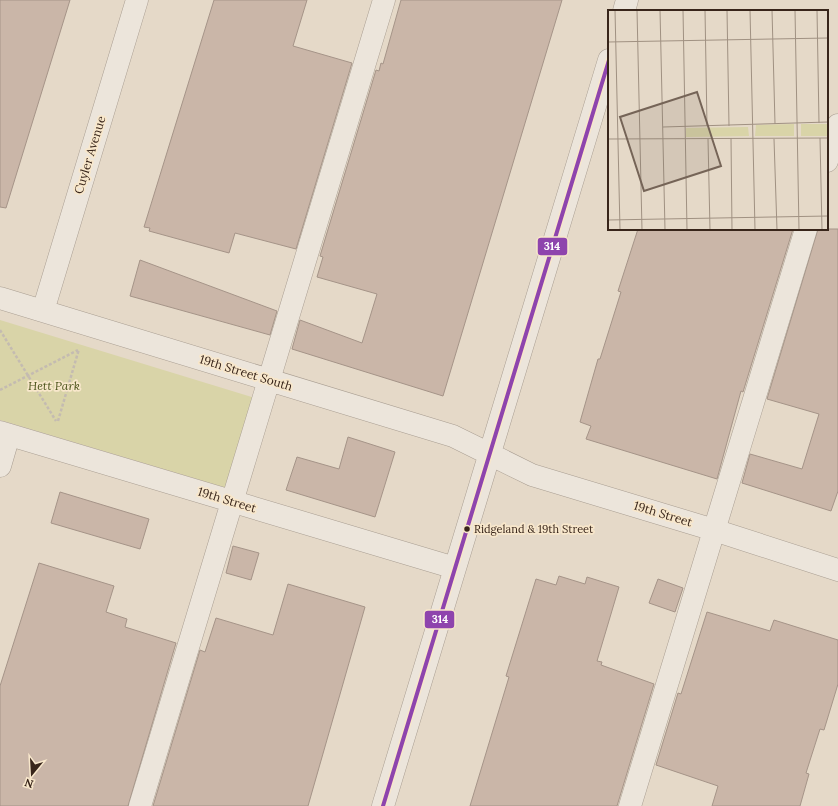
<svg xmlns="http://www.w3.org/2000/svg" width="838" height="806" font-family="Lora,serif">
  <rect width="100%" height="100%" fill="#e5d9c8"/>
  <path fill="#d9d4a8" d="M0,320L255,398L226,488L0,420Z"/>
  <path fill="#cab6a8" stroke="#a59488" d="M0,0H70L6,208L0,207Z
    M214,0H307L293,46L352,63L296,249L235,233L229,253L149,231L150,228L144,227Z
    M401,0H562L443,396L292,349L300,320L362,343L377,294L317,277L323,257L320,256L376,70L379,71L381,63L383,64Z
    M638,229H793L743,392L741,391L717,479L586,439L591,426L580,422L598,359H600L621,292L618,291Z
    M818,229H838V491L831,511L742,483L750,454L802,469L819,414L767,399Z
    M140,260L277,311L270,335L130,296Z
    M348,437L395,452L375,517L286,490L297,457L339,469Z
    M60,492L149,519L140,549L51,523Z
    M233,546L259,553L251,580L226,573Z
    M39,563L114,586L106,612L127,619L125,627L176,643L128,806H0V686Z
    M559,576L585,584L587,577L619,587L597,661L602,662L601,665L654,684L617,806H470L509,677L506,676L536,579L556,585Z
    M658,579L683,588L675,612L649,603Z
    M288,584L365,607L308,806H153L200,650L205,652L216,618L273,635Z
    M707,612L770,631L774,620L838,640V684L824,730L820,729L806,773L809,774L800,806H712L718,786L656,765L678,693L681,694Z"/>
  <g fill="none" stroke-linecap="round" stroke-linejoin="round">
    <defs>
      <path id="minor" d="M624,11L627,0
        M827,161L838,125
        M0,298L453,436L532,475L714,530L838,570
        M43,311L137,0
        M0,432L455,568
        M0,466L9,435
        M140,806L384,0
        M383,806L609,60
        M630,806L806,229"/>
    </defs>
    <use href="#minor" stroke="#a99e92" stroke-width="23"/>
    <path stroke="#c4bbb1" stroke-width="2.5" stroke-dasharray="3 2" stroke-linecap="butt" d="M0,330L56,421
      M0,390L78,350
      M58,421L79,349"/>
    <use href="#minor" stroke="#ece5db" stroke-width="22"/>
    <defs>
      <path id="bus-1" d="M383,806L609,60"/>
    </defs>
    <use href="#bus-1" stroke="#f8e7cb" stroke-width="7"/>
    <use href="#bus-1" stroke="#8e44ad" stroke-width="4"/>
  </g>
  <circle fill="#38251a" stroke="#f8e7cb" stroke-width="1.5" cx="467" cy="529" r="3.5"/>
  <g text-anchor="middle" stroke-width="3.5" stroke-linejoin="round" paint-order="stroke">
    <g font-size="11" fill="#38251a" stroke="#f8e7cb" text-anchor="start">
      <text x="474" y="533">Ridgeland &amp; 19th Street</text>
    </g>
    <g font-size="12" fill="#38251a" stroke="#f8e7cb">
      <text transform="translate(90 155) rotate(-73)" y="4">Cuyler Avenue</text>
      <text transform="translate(246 373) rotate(17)" y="4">19th Street South</text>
      <text transform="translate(227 500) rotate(17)" y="4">19th Street</text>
      <text transform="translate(663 514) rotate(17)" y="4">19th Street</text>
    </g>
    <g font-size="12" font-style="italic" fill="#4e561e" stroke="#f8e7cb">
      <text x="54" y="390">Hett Park</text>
    </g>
  </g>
  <g transform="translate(608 10)">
    <rect width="220" height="220" fill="#e5d9c8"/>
    <path d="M186,114V126H147L148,115ZM193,114H220V126H193ZM140,117L141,126L78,127V118Z" fill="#d9d4a8"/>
    <path fill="none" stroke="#a09182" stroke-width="1" d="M7,0L12,220M29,0L34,220M52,0L57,220M75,0L79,220M97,0L99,116M119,0L121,116M142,0L147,220M164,0L167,114M187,0L191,220M209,0L211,113M0,32L220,28M55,117L220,112M123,128L124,220M212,128L214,220M0,129L220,128M100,129L102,220M166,129L169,220M0,210L220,206"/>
    <path fill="#756457" fill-opacity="0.15" stroke="#756457" stroke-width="2" d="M89,82L113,156L36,181L12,107Z"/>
    <rect width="220" height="220" fill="none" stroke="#38251a" stroke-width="2"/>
  </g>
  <g stroke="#f8e7cb" stroke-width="1.5">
    <rect x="537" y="237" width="31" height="19" rx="4" fill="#8e44ad"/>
    <rect x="424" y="610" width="31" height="19" rx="4" fill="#8e44ad"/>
  </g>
  <g font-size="11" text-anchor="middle" font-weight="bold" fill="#fff">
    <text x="552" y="250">314</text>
    <text x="440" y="623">314</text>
  </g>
  <g transform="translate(32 774) rotate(198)" stroke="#f8e7cb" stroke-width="3" paint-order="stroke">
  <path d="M0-3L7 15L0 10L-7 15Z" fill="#38251a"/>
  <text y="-6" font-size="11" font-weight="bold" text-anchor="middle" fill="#38251a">N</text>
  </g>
</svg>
